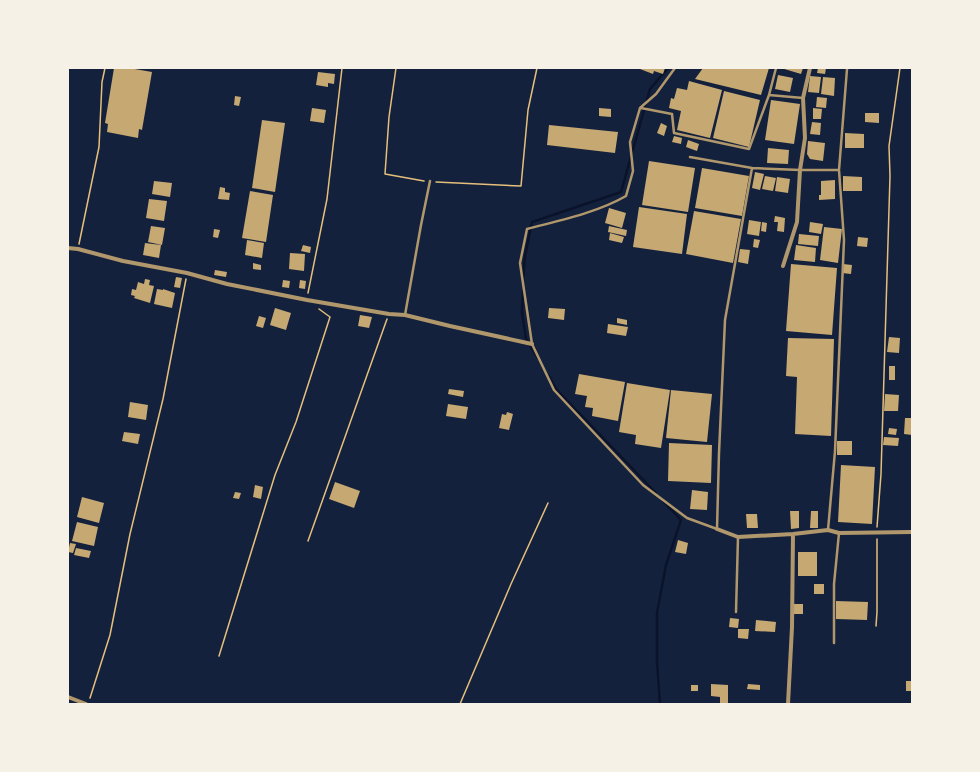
<svg xmlns="http://www.w3.org/2000/svg" width="980" height="772" font-family="Figtree,sans-serif">
  <rect width="100%" height="100%" fill="#14213d"/>
  <g fill="none" stroke-linecap="round" stroke-linejoin="round">
    <path stroke="#0b132b" stroke-width="2.5" d="M523,282L525,256L532,222L621,192L650,89L668,68
      M523,291L522,312L526,339L538,358
      M549,376L556,389L656,493
      M660,704L657,662V613L666,565L681,520L663,501"/>
  </g>
  <path fill="#c6a872" d="M114,68H129L152,72L142,130L139,129L138,138L107,132L108,124L105,123Z
    M640,68H665L663,74L654,71L653,74L640,69Z
    M703,68H769L761,95L695,79Z
    M781,68H803L801,74Z
    M818,68H826L825,74L817,73Z
    M318,72L335,74L334,84L328,83V87L316,85Z
    M778,75L793,78L790,92L775,89Z
    M810,76L821,77L819,93L808,92Z
    M823,77L835,78L834,96L821,94Z
    M689,81L722,90L710,138L677,130L681,111L669,108L671,98L674,99L677,88L687,90Z
    M724,91L760,100L749,147L713,138Z
    M235,96L241,97L239,106L234,105Z
    M817,97L827,98L826,108L816,107Z
    M771,100L800,104L794,144L765,140Z
    M312,108L326,110L324,123L310,121Z
    M599,108L611,109V117L599,116Z
    M813,108L822,109L821,119H813Z
    M865,113H879V123L865,122Z
    M262,120L285,123L275,192L252,188Z
    M812,122L821,123L820,135L810,134Z
    M661,123L667,126L664,136L657,133Z
    M549,125L618,132L615,153L547,145Z
    M845,133L864,134V148H845Z
    M674,136L682,138L681,144L672,142Z
    M688,140L699,144L697,151L686,147Z
    M808,141L825,143L823,161L810,159L807,154Z
    M768,148L789,150L788,164L767,163Z
    M649,161L695,168L688,212L642,205Z
    M702,168L749,176L742,216L695,208Z
    M755,172L764,174L760,190L752,188Z
    M765,176L776,178L773,191L762,189Z
    M843,176L862,177V191H843Z
    M777,177L790,179L788,193L775,191Z
    M835,180V199L819,200V195H821V181Z
    M154,181L172,183L170,197L152,194Z
    M220,187L225,188V192L230,193L229,200L218,199Z
    M250,191L273,195L266,242L242,238Z
    M149,199L167,201L164,221L146,218Z
    M639,207L687,214L682,254L633,247Z
    M609,208L626,213L622,228L605,223Z
    M694,211L741,219L733,263L686,254Z
    M775,216L785,218L784,232L777,231L778,222H774Z
    M749,220L761,222L759,236L747,234Z
    M762,222L767,223L766,232L761,231Z
    M810,222L823,224L821,234L809,232Z
    M151,226L165,228L162,245L148,242Z
    M609,226L627,230L626,236L608,232Z
    M824,227L842,229L838,263L820,260Z
    M214,229L220,230L218,238L213,237Z
    M610,233L624,237L622,243L609,240Z
    M799,234L819,236L818,246L798,244Z
    M858,237L868,238L867,247L857,246Z
    M754,239L760,240L758,248L753,247Z
    M247,240L264,243L262,258L245,255Z
    M145,243L161,245L159,258L143,255Z
    M303,245L311,247L310,253L301,251Z
    M796,245L816,248L815,262L794,260Z
    M740,249L750,250L748,264L738,262Z
    M290,253L305,254L304,271L289,269Z
    M253,263L261,265V270L253,269Z
    M791,264L837,268L832,335L786,331Z
    M843,264L852,265L851,274L842,273Z
    M215,270L227,272L226,277L214,275Z
    M176,277L182,278L180,288L174,287Z
    M145,279L150,280L149,285L154,286L150,303L134,298L135,296L131,295L132,289L136,290L138,282L144,284Z
    M283,280L290,281L289,288L282,287Z
    M300,280L306,281L305,289L299,288Z
    M157,289L163,290V289L175,293L172,308L154,304Z
    M275,308L291,313L286,330L270,325Z
    M549,308L565,309L564,320L548,318Z
    M360,315L372,317L369,328L358,326Z
    M259,316L266,318L263,328L256,326Z
    M617,318L627,320V325L617,323Z
    M608,324L628,327L626,336L607,333Z
    M889,337L900,338L899,353L887,352Z
    M788,338L834,339L831,436L795,434L797,377L786,376Z
    M889,366H895V380H889Z
    M579,374L625,382L618,421L592,416L593,408L585,407L587,396L575,394Z
    M627,383L670,390L661,448L635,444L636,435L619,432Z
    M449,389L464,391L463,397L448,394Z
    M671,390L712,394L707,442L666,438Z
    M885,394L899,395L898,411H884Z
    M130,402L148,405L146,420L128,417Z
    M448,404L468,407L466,419L446,416Z
    M507,412L513,414L509,430L499,428L502,414L506,415Z
    M905,418H912V435L904,434Z
    M889,428L897,429L896,435L888,434Z
    M124,432L140,434L138,444L122,441Z
    M884,437L899,438L898,446L883,445Z
    M837,441H852V455H837Z
    M669,443L712,445L711,483L668,481Z
    M841,465L875,467L872,524L838,522Z
    M335,482L360,491L354,508L329,499Z
    M255,485L263,487L261,499L253,497Z
    M692,490L708,492L707,510L690,509Z
    M235,492L241,493L239,499L233,498Z
    M82,497L104,503L99,523L77,517Z
    M790,511H799V528L791,529Z
    M811,511H818V528H810Z
    M746,514H757L758,528H747Z
    M77,522L98,527L94,546L72,541Z
    M678,540L688,543L686,554L675,552Z
    M70,543L76,544L73,553L68,552Z
    M76,548L91,551L89,558L74,555Z
    M798,552H817V576H798Z
    M814,584H824V594H814Z
    M836,601L868,602L867,620L836,619Z
    M794,604H803V614H794Z
    M730,618L739,619L738,628L729,627Z
    M756,620L776,622L775,632L755,631Z
    M738,629H749L748,639L738,638Z
    M906,681H912V691H906Z
    M711,684L728,685V704L720,703V697L711,696Z
    M748,684L760,685V690L747,689Z
    M691,685H698V691H691Z"/>
  <g fill="none" stroke-linecap="round" stroke-linejoin="round">
    <path stroke="#e5c07b" stroke-width="1.5" d="M396,68L389,117L385,174L424,181
      M436,182L521,186L528,110L537,68
      M79,244L99,147L102,82L105,68
      M308,293L327,199L342,68
      M877,527L881,474L890,176L889,146L900,68
      M308,541L387,319
      M876,626L877,612V539
      M219,656L275,475L296,422L330,317L319,309
      M90,698L110,635L130,534L163,399L186,279
      M460,704L511,584L548,503"/>
    <path stroke="#b1986c" stroke-width="2.5" d="M675,68L656,94L640,108L630,142L633,171L626,196C596,213 561,220 527,229L520,263L532,344L554,390L643,485L687,518L717,529L719,453L725,320L752,168
      M769,95L803,98
      M641,108L672,114L674,133L749,149L769,95L776,68
      M690,157L752,168L800,170H839
      M405,315L421,225L430,181
      M828,530L835,451L844,240L839,170L847,69
      M736,612L738,537
      M834,643V584L839,533"/>
    <path stroke="#b1986c" stroke-width="4" d="M68,248L78,249L123,261L187,273L227,284L307,300L389,314L405,315L450,326L532,344
      M783,266L797,222L800,170L805,138L803,98L810,68
      M717,529L738,537L793,534L828,530L839,533L912,532
      M68,697L86,704
      M788,704L792,627L793,534"/>
  </g>
  <rect width="980" height="772" fill="none" stroke="#f6f1e7" stroke-width="138"/>
</svg>
